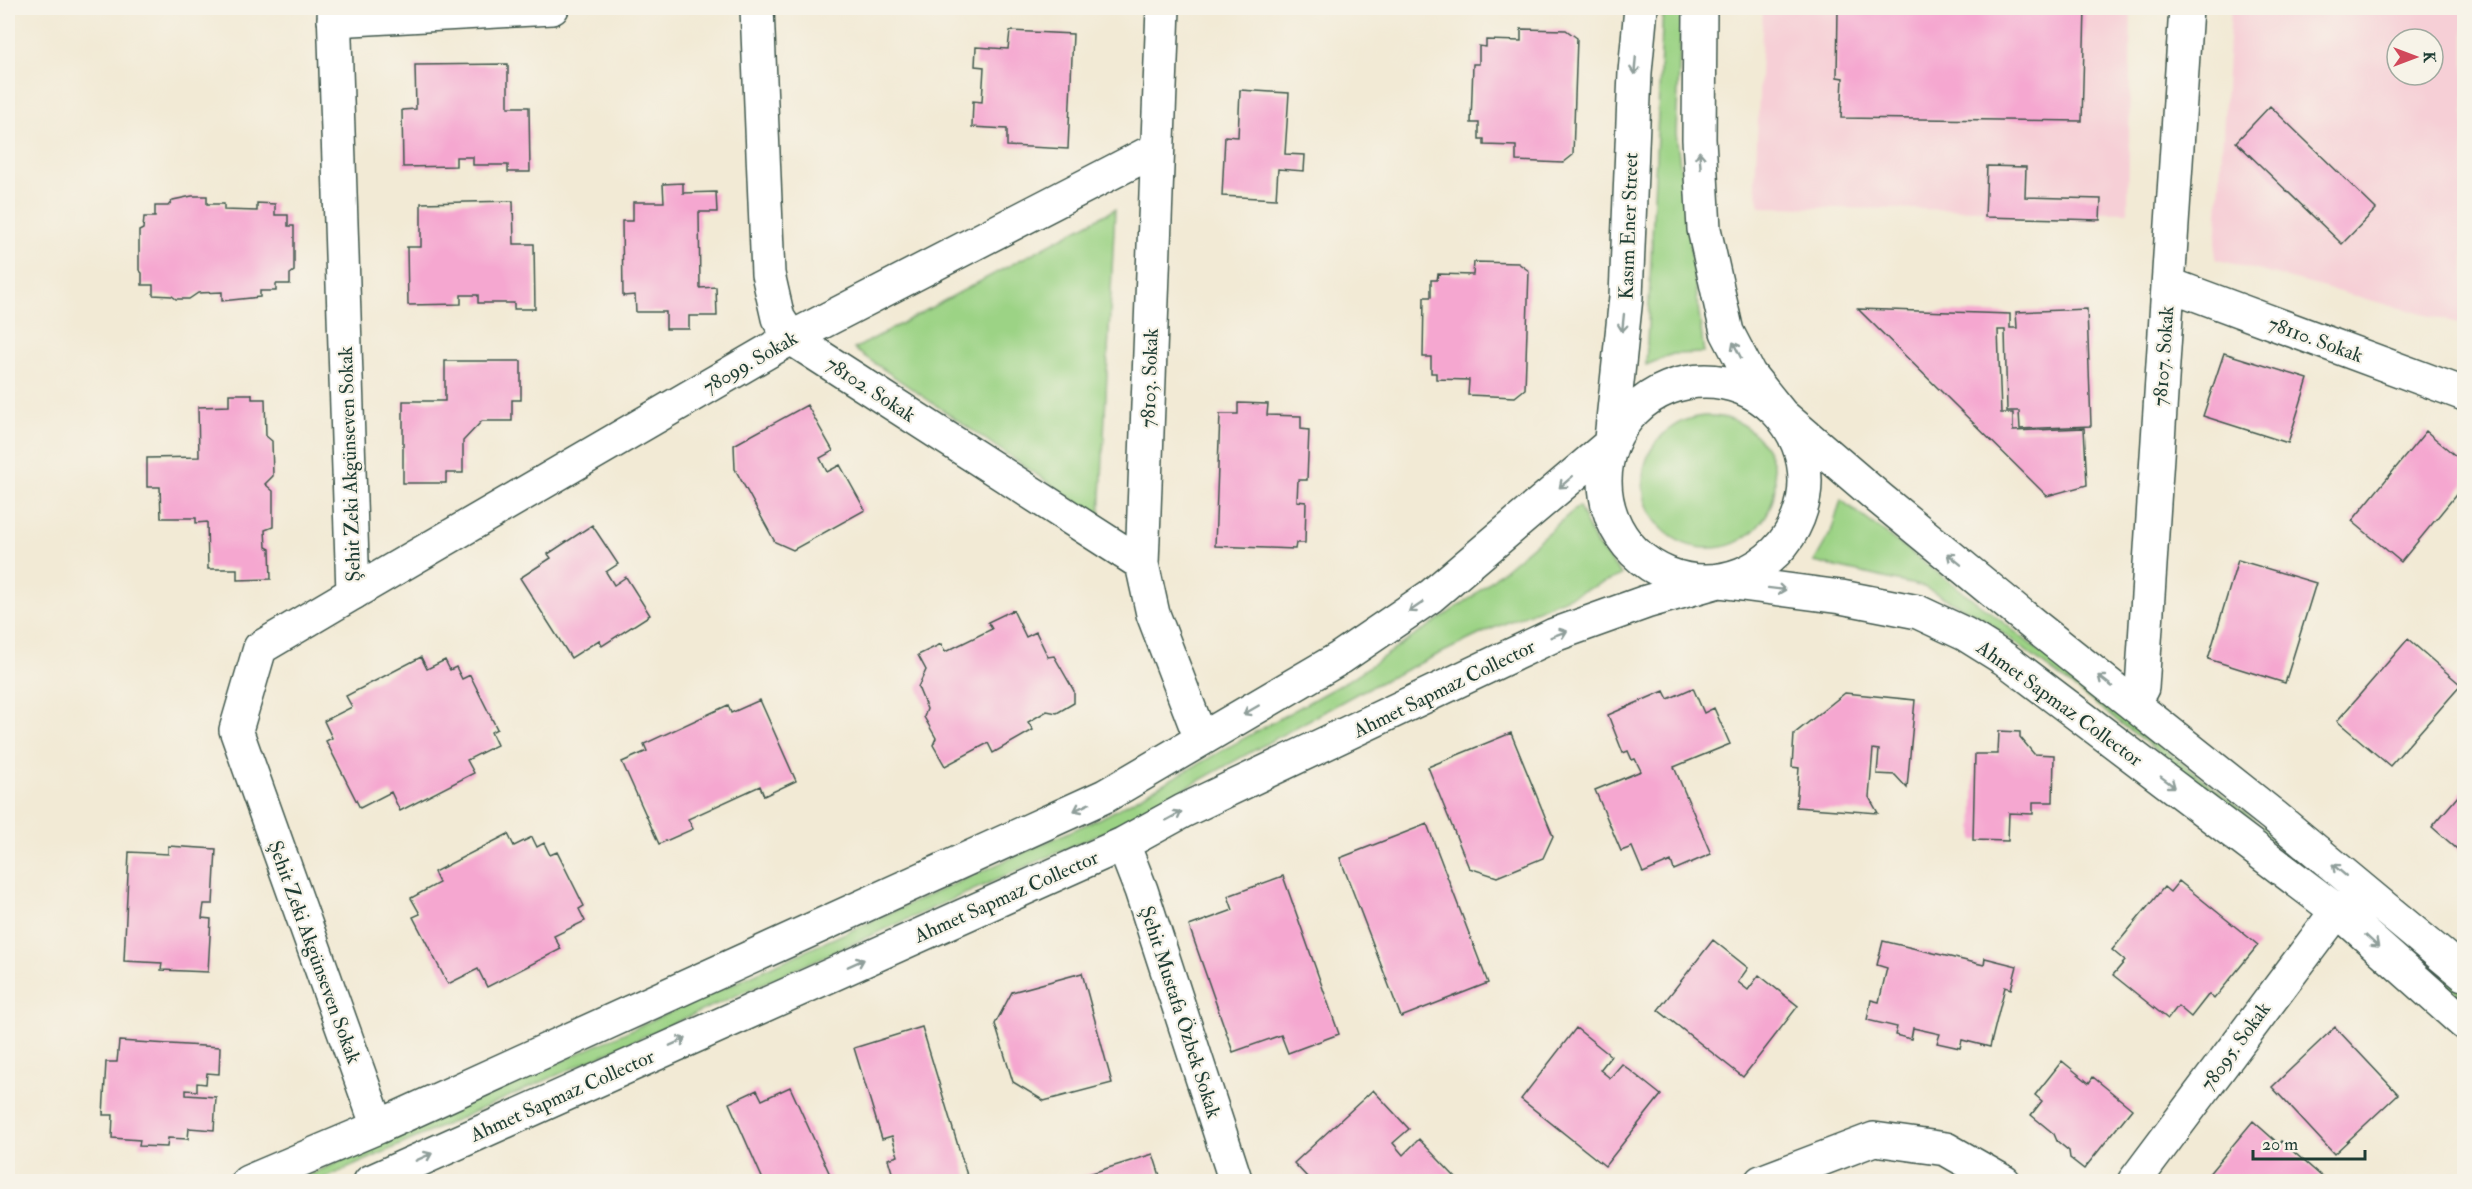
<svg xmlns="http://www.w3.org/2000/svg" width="2472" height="1189" font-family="'IM FELL Double Pica',serif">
  <rect width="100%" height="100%" fill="#f7f3e8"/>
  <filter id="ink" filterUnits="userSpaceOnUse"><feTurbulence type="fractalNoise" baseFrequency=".0167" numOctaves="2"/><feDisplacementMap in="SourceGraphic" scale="12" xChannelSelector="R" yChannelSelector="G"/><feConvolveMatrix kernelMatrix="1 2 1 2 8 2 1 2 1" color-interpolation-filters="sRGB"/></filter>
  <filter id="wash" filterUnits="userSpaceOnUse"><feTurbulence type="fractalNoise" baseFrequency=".008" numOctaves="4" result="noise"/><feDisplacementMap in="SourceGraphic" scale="24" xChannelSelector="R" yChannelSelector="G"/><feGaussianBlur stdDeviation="1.35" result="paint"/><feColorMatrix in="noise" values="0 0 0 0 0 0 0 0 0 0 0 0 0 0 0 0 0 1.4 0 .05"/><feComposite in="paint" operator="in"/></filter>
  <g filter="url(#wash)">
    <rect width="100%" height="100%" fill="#f2ead5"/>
    <path fill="#f6cfd6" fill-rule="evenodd" d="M1763,8H2131L2128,212L1760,207L1755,184Z
      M2231,8H2464V325L2215,259ZM2397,39H2433V75H2397Z"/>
    <path fill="#9cd385" stroke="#5e885c" stroke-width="1.5" d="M1663,8H1682L1676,133L1704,353L1673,354L1646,365Z
      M1115,209L1100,518L854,349Z
      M1643 482a66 66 0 1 1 132 0a66 66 0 1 1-132 0Z
      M1841,500L1990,612L2424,953L2464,987V999L2207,789L1984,619L1924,587L1814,562L1831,532Z
      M1579,506L1594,541L1622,575L1489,630L1358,693L1115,827L319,1181L294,1182L1109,814L1352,678L1472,597Z"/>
    <g id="blocks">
      <path fill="#f5a7d0" d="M1838,8H2085L2082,121L1841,118L1843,78L1837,77Z
        M1521,29L1566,30L1577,38L1573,155L1563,163L1516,161V146L1484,145V139H1479V123H1471L1473,64H1479V46L1486,47V40L1521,41Z
        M1010,31L1073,34L1068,149L1007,146V129L972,127L973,101L982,102L984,67L975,66L976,47L1008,49Z
        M508,64V107H529L530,172H508V165H473V157H456V166L403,167L402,110L416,109L415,65Z
        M1240,90L1289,93L1285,154L1305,155L1304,171L1278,169L1276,199L1222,196L1225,136L1238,137Z
        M2270,106L2376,209L2342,244L2236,142Z
        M1987,166L2026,167L2025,197L2101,199L2100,220L1985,217Z
        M683,183V193L716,192L717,212H699L700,288L716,287L717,316H689V329H666V312H636L635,295L623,296L622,221H633V202H664L663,184Z
        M192,196H207V204H224V210L257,211V203L275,204V215H288V226H294V271L290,274V284H276V291H260V297L222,301V292L198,293L189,299H176L172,296L153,295V285H142V273L139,270V231L143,229L144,217H155V206H168L173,200Z
        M513,201L514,244H534L535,309H514V303H478V295H461V304L408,305L407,247H421V203Z
        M1474,262L1518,263L1529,271L1525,389L1515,397L1468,395L1469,380L1436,379V373H1431V357H1423L1424,297H1431V280H1437L1438,274L1473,275Z
        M1858,309L2010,314V328H2017L2016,312L2087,309L2091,426L2020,429L2019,411H2007L2005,330H1998L2001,413H2013V431L2084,428L2087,485L2047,496Z
        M2224,353L2308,379L2288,443L2203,416Z
        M445,361H521V400H512V421H482L463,441V473H446V483H403V401H445Z
        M229,394H252V399H265L266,436L272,441L273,476L265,484L273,491V527L265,530L266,547L270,549L271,579L237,580V569H208L207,522L196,523V518H161L160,487H147V458L199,457L198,407L229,406Z
        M1238,403L1268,404L1267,415L1301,416V429L1309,430L1307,480H1298L1297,501L1306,502L1305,543H1296L1295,549L1215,546L1220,414H1238Z
        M807,405L833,451L820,458L827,472L840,465L865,510L793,550L775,542L735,469L734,445Z
        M2426,431L2464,463V485L2401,562L2352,521Z
        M592,525L618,564L606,572L614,585L626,577L650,615L602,646L599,640L571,658L520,578L551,558L548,554Z
        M2238,560L2316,583L2285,683L2208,659Z
        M1013,610L1026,637L1036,632L1048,657L1054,656L1074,691V703L1057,713L1047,711L1028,722L1033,730L993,753L988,743L945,766L933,745L936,738L924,717L927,709L918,687L926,670L918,655L941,644L945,652L992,629L988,622Z
        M2408,639L2461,685L2390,766L2337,721Z
        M421,657L427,669L445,660L450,670L456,667L462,679L470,675L497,729L491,732L497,745L467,760L474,773L400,811L391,792L360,808L326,741L332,738L324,721L352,707L346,696Z
        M1693,688L1704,713L1714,708L1730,744L1674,767L1711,854L1674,870L1671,861L1643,873L1632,847L1621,851L1595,790L1641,771L1635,759L1632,760L1628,751L1623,753L1608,715L1664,691L1668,699Z
        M1845,693L1915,700L1907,788L1895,775L1877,774L1879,750L1873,749L1869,797L1878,813L1796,807L1799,768L1792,767L1794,734Z
        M760,700L796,781L764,796L760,786L688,819L693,829L659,844L622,762L647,751L644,744L728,705L731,713Z
        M1999,731L2020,732V737L2034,754L2054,755L2053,802H2033V814L2009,813L2008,841L1973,840L1975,754H1998Z
        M1511,733L1553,836L1543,858L1497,877L1469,868L1428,767Z
        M2464,789V855L2432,827Z
        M1427,824L1488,983L1401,1017L1340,858Z
        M508,834L514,846L532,837L537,847L544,843L550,855L557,852L584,906L579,909L585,921L554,936L561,949L487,987L478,969L448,984L413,917L420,914L411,898L439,883L434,872Z
        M168,846L216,849L213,904H204L202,918L211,919L208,972L161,970L162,963L124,961L129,852L168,854Z
        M1283,876L1339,1034L1288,1053L1281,1035L1233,1052L1189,926L1233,910L1228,896Z
        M2179,881L2258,945L2214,999L2209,994L2191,1017L2178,1006L2168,1019L2113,975L2125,961L2112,950L2164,887L2170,892Z
        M1713,940L1748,968L1738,982L1748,990L1759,975L1798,1006L1743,1077L1658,1010Z
        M1883,941L1984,965L1985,958L2017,966L2011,989L2005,987L1990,1047L1962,1040L1960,1048L1937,1043L1940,1034L1913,1028L1911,1039L1895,1035L1897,1027L1867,1020L1871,1000L1879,1002L1887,968L1877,965Z
        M1082,973L1112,1083L1044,1101L1013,1082L995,1024L1012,992Z
        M922,1027L969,1182H895L888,1159L898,1156L892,1136L882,1139L854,1048Z
        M2335,1027L2398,1094L2334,1154L2272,1087Z
        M1576,1028L1611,1056L1600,1070L1610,1078L1622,1064L1661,1095L1605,1166L1521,1099Z
        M119,1041L220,1047L219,1074L207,1073L206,1084L197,1083V1091L186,1090V1095L216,1097L214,1130L189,1128L188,1139L168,1138L167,1147L139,1146L140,1140L112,1138L113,1115H103L106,1062H117Z
        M2062,1061L2089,1083L2093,1077L2132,1109L2084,1169L2070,1158L2069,1151L2057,1141L2054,1134L2031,1115L2042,1101L2035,1095Z
        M790,1087L832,1179L827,1182H764L729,1103L757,1090L762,1100Z
        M1373,1090L1409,1129L1393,1143L1403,1155L1419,1139L1456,1178L1452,1182H1304L1308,1178L1294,1163Z
        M2253,1121L2279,1144L2281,1141L2328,1182H2202Z
        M1153,1154L1162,1182H1066V1181Z"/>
    </g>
  </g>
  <g filter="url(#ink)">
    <use href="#blocks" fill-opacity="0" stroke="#3f574c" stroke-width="1.5"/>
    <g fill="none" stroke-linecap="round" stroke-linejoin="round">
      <defs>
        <path id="street" d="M757,8L768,274L778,318L791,338L1142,564
          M1163,8L1142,564L1153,614L1201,739
          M334,20L552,8
          M2168,284L2464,394
          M353,593L791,338L1157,149
          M2132,702L2142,688L2186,8
          M1761,1182L1874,1139L1946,1149L2004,1182
          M2134,1182L2337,911"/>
        <path id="secondary" d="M334,8L353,593L260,648L236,730L378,1127
          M1700,8L1699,139L1704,229L1727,332L1749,374L1782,415L1879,498L2035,626L2275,817L2464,974
          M1605 481a100 100 0 1 1 200 0a100 100 0 1 1-200 0Z
          M1611,439L1626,297L1635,72L1641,8
          M1123,844L1141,890L1236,1182
          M248,1182L378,1127L1105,796L1340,658L1431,596L1610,444
          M370,1182L1123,844L1183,811L1554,635L1646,602L1719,581L1841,597L1918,612L1965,634L2005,659L2345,917L2464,1023"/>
      </defs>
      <use href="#street" stroke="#3f574c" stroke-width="36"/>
      <use href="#secondary" stroke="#3f574c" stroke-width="36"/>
      <use href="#street" stroke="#fff" stroke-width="33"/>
      <use href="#secondary" stroke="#fff" stroke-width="33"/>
    </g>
    <defs><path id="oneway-shaft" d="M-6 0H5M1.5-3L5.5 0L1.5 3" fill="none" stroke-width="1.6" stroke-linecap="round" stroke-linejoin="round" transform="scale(1.5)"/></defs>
    <g stroke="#8f9e9a">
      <use href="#oneway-shaft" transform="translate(1635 66) rotate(95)"/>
      <use href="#oneway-shaft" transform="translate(1700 160) rotate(-94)"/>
      <use href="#oneway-shaft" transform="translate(1623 323) rotate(96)"/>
      <use href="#oneway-shaft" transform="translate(1737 350) rotate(-117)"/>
      <use href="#oneway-shaft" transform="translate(1566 482) rotate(139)"/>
      <use href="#oneway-shaft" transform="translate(1954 559) rotate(-141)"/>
      <use href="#oneway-shaft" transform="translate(1777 589) rotate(7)"/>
      <use href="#oneway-shaft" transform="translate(1416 607) rotate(146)"/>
      <use href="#oneway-shaft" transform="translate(1559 634) rotate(-21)"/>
      <use href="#oneway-shaft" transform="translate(2105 681) rotate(-142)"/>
      <use href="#oneway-shaft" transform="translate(1251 710) rotate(150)"/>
      <use href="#oneway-shaft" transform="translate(2168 782) rotate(37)"/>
      <use href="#oneway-shaft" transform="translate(1082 807) rotate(155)"/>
      <use href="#oneway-shaft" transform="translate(1174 816) rotate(-29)"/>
      <use href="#oneway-shaft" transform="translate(2339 870) rotate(-140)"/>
      <use href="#oneway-shaft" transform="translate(2372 941) rotate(42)"/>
      <use href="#oneway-shaft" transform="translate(856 963) rotate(-24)"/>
      <use href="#oneway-shaft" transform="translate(678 1042) rotate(-24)"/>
      <use href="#oneway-shaft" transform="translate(424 1157) rotate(-24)"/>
    </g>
  </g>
  <g text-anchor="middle" stroke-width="4.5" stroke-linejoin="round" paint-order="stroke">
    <g font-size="20" fill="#1f3d34" stroke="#f7f3e8">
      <text transform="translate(1628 226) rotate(-88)" y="7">Kasım Ener Street</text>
      <text transform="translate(2316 339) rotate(20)" y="7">78110. Sokak</text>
      <text transform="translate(2163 356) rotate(-86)" y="7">78107. Sokak</text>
      <text transform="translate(750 362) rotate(-30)" y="7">78099. Sokak</text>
      <text transform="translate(1149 378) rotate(-88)" y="7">78103. Sokak</text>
      <text transform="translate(871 389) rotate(33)" y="7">78102. Sokak</text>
      <text transform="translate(349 464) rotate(-92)" y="7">Şehit Zeki Akgünseven Sokak</text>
      <text transform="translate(1444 688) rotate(-26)" y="7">Ahmet Sapmaz Collector</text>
      <text transform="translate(2060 703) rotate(36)" y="7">Ahmet Sapmaz Collector</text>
      <text transform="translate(1006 896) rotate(-24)" y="7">Ahmet Sapmaz Collector</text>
      <text transform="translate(315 952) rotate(70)" y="7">Şehit Zeki Akgünseven Sokak</text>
      <text transform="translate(1181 1012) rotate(72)" y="7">Şehit Mustafa Özbek Sokak</text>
      <text transform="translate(2235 1046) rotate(-54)" y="7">78095. Sokak</text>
      <text transform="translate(562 1095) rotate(-24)" y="7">Ahmet Sapmaz Collector</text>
    </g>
  </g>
  <rect width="2472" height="1189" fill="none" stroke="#f7f3e8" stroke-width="30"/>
  <g transform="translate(2415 57) rotate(90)"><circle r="28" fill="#f7f3e8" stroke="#a1aaa0" stroke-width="1.5"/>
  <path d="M0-4.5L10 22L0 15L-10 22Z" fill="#d1495b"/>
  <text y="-9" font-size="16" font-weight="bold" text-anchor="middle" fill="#1f3d34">K</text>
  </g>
  <path d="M2253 1150v9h112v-9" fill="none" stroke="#1f3d34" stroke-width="3"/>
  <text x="2262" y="1150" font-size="18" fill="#1f3d34" stroke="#f7f3e8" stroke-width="4.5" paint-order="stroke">20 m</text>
</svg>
